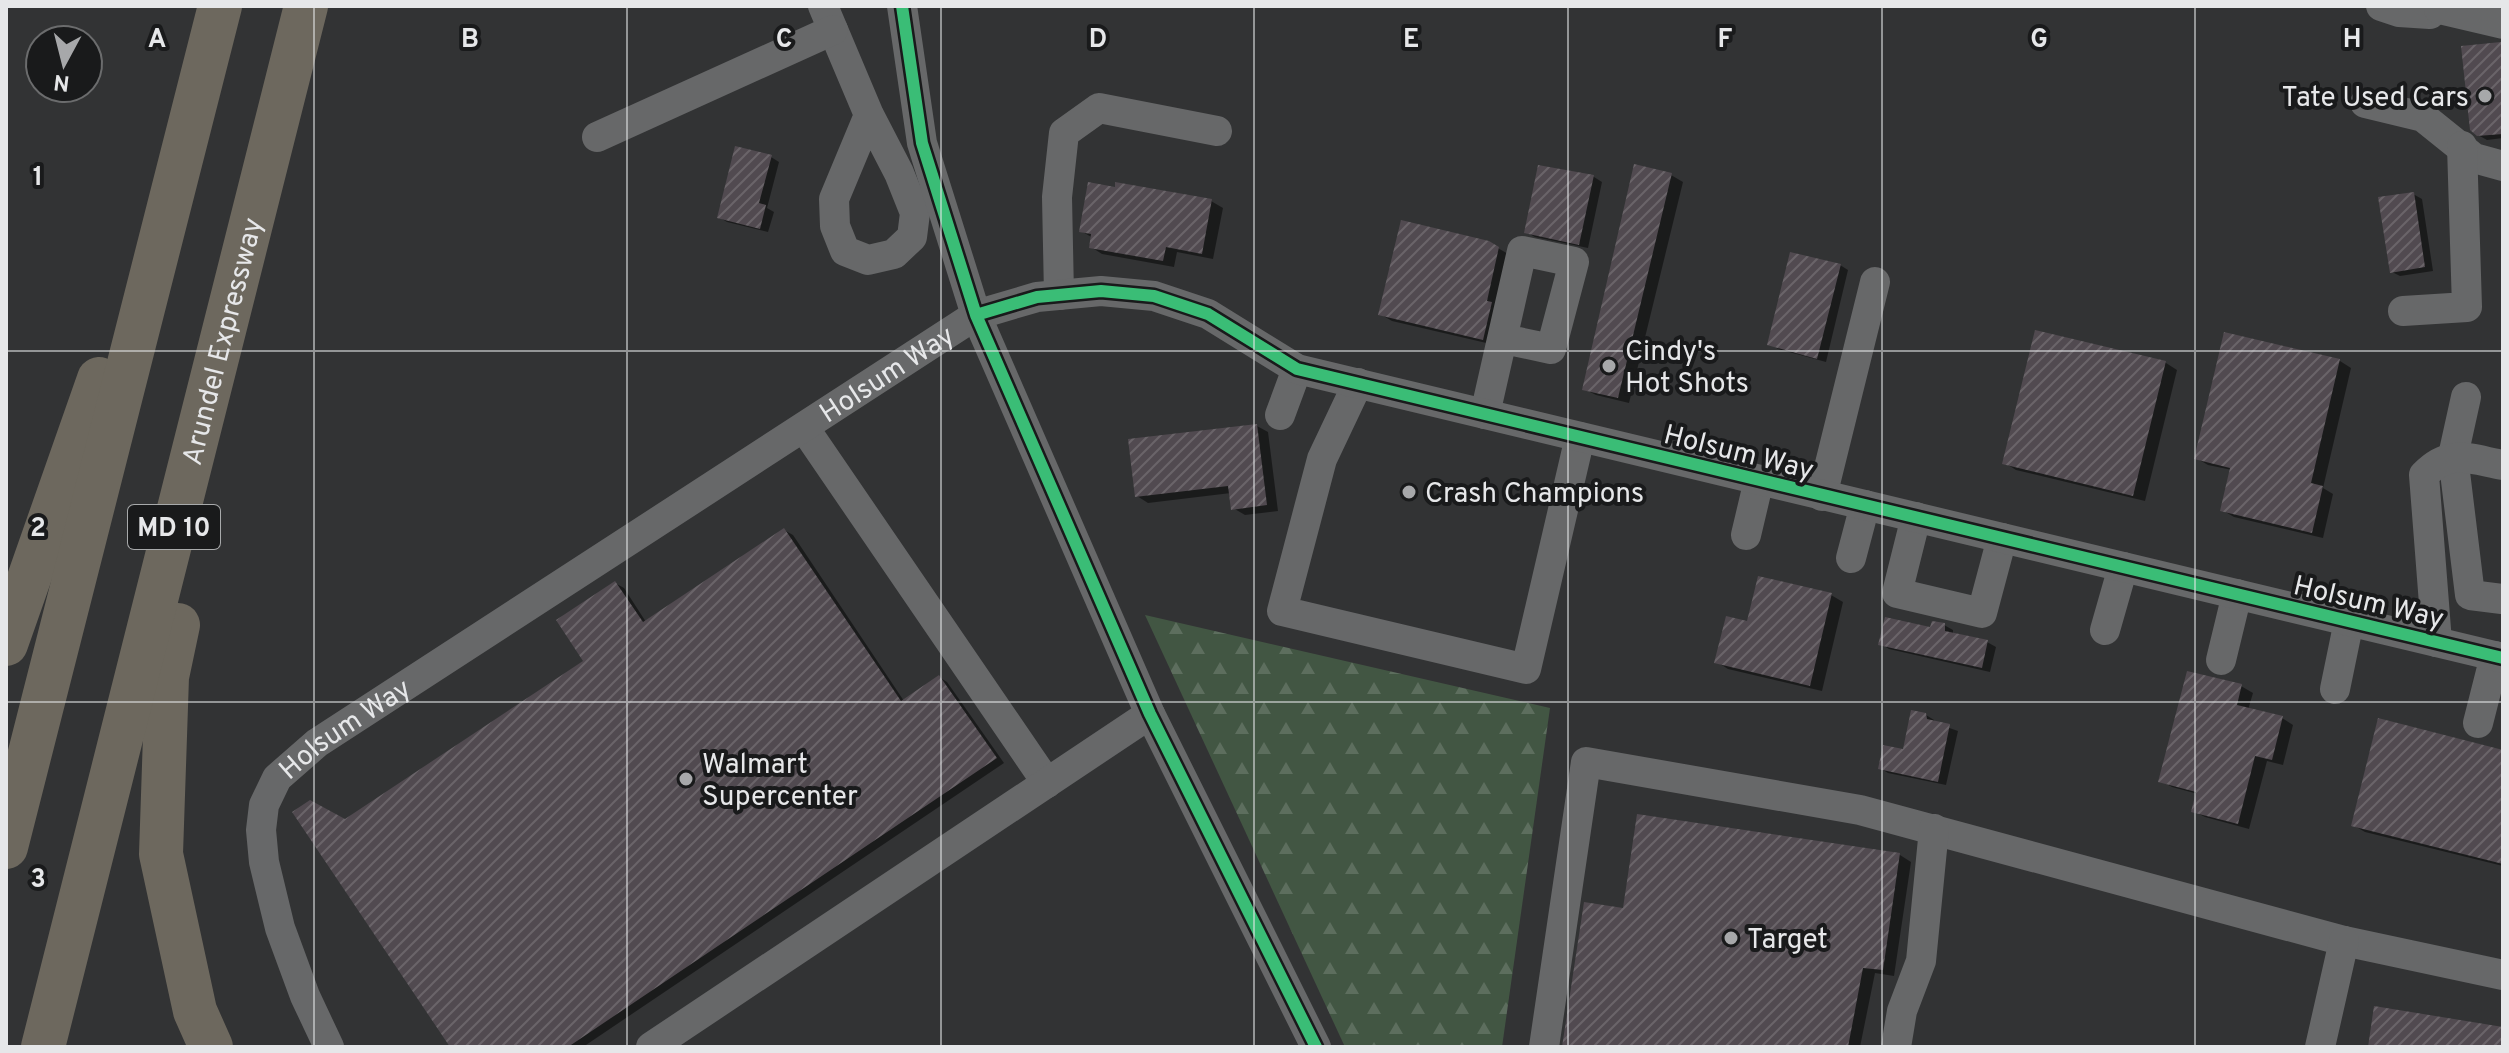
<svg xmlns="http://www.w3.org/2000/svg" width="2509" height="1053" font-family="Overpass,sans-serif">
  <defs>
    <pattern id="forest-firs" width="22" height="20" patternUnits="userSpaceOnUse" patternTransform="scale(2)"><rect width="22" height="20" fill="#425643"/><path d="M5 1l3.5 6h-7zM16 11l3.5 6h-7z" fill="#5d6e5e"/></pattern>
    <pattern id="building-hatch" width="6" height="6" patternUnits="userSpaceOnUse" patternTransform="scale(2)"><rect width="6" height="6" fill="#514a50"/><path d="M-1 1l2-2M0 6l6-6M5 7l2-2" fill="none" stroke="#6a6469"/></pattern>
  </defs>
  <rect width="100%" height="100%" fill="#323334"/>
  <path fill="url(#forest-firs)" d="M1145,615L1550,708L1502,1047H1345Z"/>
  <path fill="#0007" d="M2501,44L2503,45V138L2487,140L2478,135Z
    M771,157L779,162L767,208L774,212L768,232L727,222L719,217Z
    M1540,167L1594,177L1602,182L1588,248L1535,237L1526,232Z
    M1671,175L1683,182L1629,403L1596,395L1584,389Z
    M2413,194L2422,199L2433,271L2400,276L2392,272Z
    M1211,201L1223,208L1213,259L1177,252L1174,267L1102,254L1091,247L1093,238L1081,231Z
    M1489,243L1510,255L1495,345L1392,321L1380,314Z
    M1840,265L1848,270L1826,362L1778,349L1770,344Z
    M2036,332L2166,363L2177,370L2145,501L2016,470L2005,463Z
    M2226,334L2340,361L2351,368L2323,488L2333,494L2323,538L2234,517L2222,510L2232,470L2208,465L2196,458Z
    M1257,426L1268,432L1278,511L1245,515L1233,508L1231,493L1148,503L1137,496Z
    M784,530L793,535L904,701L939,677L947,682L1004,763L583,1047H452L346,821L586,662L615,583L624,588L646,622Z
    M1831,595L1843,602L1822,691L1728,669L1717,662L1749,624Z
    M1944,625L1953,630V634L1987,642L1996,647L1990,672L1889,649L1881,644Z
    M2241,686L2253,693L2248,710L2282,718L2293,725L2283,765L2267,761L2249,829L2205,817L2193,811L2198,794L2172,787L2161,781Z
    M1926,715L1934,720L1935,723L1958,731L1946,785L1888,773L1880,768L1904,751Z
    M2503,752V866L2365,832L2353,825Z
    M1900,855L1911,862L1894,976L1875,973L1860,1047H1564L1625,910Z"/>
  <path fill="url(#building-hatch)" d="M2501,42L2503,134L2477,136L2470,130L2461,46Z
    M735,146L772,155L759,203L766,205L760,229L717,218Z
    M1634,164L1672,173L1618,398L1582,390Z
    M1538,165L1594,175L1579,245L1524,233Z
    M1088,182L1115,187V182L1212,199L1202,254L1166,247L1163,261L1089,248L1091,234L1079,232Z
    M2414,192L2425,267L2390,273L2378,197Z
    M1401,220L1489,241L1499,247L1487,301L1492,302L1483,340L1378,315Z
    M1790,252L1841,264L1817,359L1767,345Z
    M2035,330L2166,361L2133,496L2002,464Z
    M2224,332L2340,359L2311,483L2323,486L2312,533L2220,511L2230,468L2194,459Z
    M1257,424L1267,505L1231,510L1228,486L1135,497L1128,439Z
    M784,528L901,701L939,675L997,758L568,1047H450L292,812L310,800L345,819L583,661L556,620L615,581L643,622Z
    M1758,576L1832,593L1810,686L1714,663L1726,616L1747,621Z
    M1885,617L1930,627L1932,621L1945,623V631L1988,640L1982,668L1878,645Z
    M2187,671L2242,684L2237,705L2283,716L2272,760L2255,756L2238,824L2191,812L2196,792L2158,782Z
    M1911,710L1926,713L1927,719L1950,724L1938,782L1878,769L1883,745L1903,749Z
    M2378,718L2503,750V864L2351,826Z
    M1637,814L1900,853L1883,970L1863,968L1848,1047H1562L1584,902L1623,908Z
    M2374,1006L2503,1027V1047H2368Z"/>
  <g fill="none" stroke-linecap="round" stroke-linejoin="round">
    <g stroke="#676869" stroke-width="30">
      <path d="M823,6L869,115L899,173L915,213L912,237L894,254L868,260L845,251L835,226L834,199L869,115"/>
      <path d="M902,6L922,143L976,315L1150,714L1316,1047"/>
      <path d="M2381,6L2399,12L2430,14L2439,6"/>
      <path d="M2439,9L2503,24"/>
      <path d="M2365,103L2423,117L2474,158L2503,166"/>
      <path d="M597,137L833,30"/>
      <path d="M1059,295L1057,197L1064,133L1099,108L1217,131"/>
      <path d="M2403,311L2467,307L2462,146"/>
      <path d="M1358,383L1322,459L1282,611L1526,669L1580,437"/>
      <path d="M2466,397L2453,456L2470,595L2502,599"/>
      <path d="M1485,414L1522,251L1574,262L1551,349L1504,339"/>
      <path d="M1280,415L1297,369"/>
      <path d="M805,429L1047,783"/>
      <path d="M1822,496L1875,282"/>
      <path d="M1916,517L1897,593L1982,613L2002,538"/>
      <path d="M1746,535L1759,480"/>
      <path d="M1851,558L1865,505"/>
      <path d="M2105,630L2123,567"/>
      <path d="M2437,642L2424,475C2450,448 2470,459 2503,465"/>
      <path d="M2221,660L2237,594"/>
      <path d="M2335,689L2349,621"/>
      <path d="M2478,723L2495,656"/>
      <path id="s1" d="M329,1047L305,996L280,928L264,862L261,830L264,805L277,778L317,743L976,315L1037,297L1101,291L1154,296L1208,314L1297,369L2503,658"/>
      <path d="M651,1047L1150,714"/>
      <path d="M1544,1047L1586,762L1860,810L2344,941L2503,975"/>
      <path d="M1896,1047L1902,1011L1921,961L1934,829"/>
      <path d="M2320,1047L2344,941"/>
    </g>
    <g stroke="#6d685e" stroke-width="44">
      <path d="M178,625L167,677L161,854L195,1011L211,1047"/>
      <path d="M6,644L99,379"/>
      <path d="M6,847L220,6"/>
      <path id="s2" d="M43,1047L306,6"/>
    </g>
    <defs>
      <path id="cycleway" d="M902,6L922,143L976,315L1150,714L1316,1047
        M976,315L1037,297L1101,291L1154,296L1208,314L1297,369L2503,658"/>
    </defs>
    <use href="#cycleway" stroke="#191a1b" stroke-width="17"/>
    <use href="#cycleway" stroke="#3abd76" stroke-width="12"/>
  </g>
  <path fill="none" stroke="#e6e7e9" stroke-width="2" stroke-opacity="0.55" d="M314,6V1047M627,6V1047M941,6V1047M1254,6V1047M1568,6V1047M1882,6V1047M2195,6V1047M6,351H2503M6,702H2503"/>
  <g fill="#a7a8aa" stroke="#191a1b" stroke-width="3">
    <circle cx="2485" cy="96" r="8"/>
    <circle cx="1609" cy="366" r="8"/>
    <circle cx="1409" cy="492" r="8"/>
    <circle cx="686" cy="779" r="8"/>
    <circle cx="1731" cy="938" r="8"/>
  </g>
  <g text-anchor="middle" stroke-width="8" stroke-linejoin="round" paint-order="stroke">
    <rect fill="#191a1b" stroke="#a8aaab" stroke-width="2" x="128" y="505" width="92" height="44" rx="6"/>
    <g font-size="26" font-weight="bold" fill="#e6e7e9">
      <text x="174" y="536">MD 10</text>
    </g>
    <g font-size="28" fill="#e6e7e9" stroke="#191a1b" text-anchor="start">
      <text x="2469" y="106" text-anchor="end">Tate Used Cars</text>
      <text x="1625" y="360">Cindy's<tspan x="1625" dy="32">Hot Shots</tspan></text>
      <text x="1425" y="502">Crash Champions</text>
      <text x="702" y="773">Walmart<tspan x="702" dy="32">Supercenter</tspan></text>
      <text x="1747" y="948">Target</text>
    </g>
    <g font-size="28" fill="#e6e7e9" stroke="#191a1b">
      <text dy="10" stroke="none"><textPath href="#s2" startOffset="728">Arundel Expressway</textPath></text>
      <text dy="10" stroke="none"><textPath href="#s1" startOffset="1016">Holsum Way</textPath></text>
      <text transform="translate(1739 451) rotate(14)" y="10">Holsum Way</text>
      <text transform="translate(2369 601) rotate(13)" y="10">Holsum Way</text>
      <text dy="10" stroke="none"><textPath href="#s1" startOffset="368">Holsum Way</textPath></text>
    </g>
  </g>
  <g font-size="26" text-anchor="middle" font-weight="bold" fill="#e6e7e9" stroke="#191a1b" stroke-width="8" stroke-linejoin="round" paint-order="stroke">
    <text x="157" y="47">A</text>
    <text x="470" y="47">B</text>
    <text x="784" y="47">C</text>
    <text x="1098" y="47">D</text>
    <text x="1411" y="47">E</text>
    <text x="1725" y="47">F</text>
    <text x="2039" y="47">G</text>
    <text x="2352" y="47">H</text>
    <text x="38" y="185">1</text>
    <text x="38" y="536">2</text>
    <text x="38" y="887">3</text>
  </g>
  <rect width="2509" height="1053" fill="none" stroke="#e6e7e9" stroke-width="16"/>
  <g transform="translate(64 64) rotate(187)"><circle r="38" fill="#191a1b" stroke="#6b6c6d" stroke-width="2"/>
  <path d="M0-6L14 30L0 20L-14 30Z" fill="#a7a8aa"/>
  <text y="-12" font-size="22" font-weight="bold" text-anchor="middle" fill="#e6e7e9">N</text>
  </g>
</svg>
